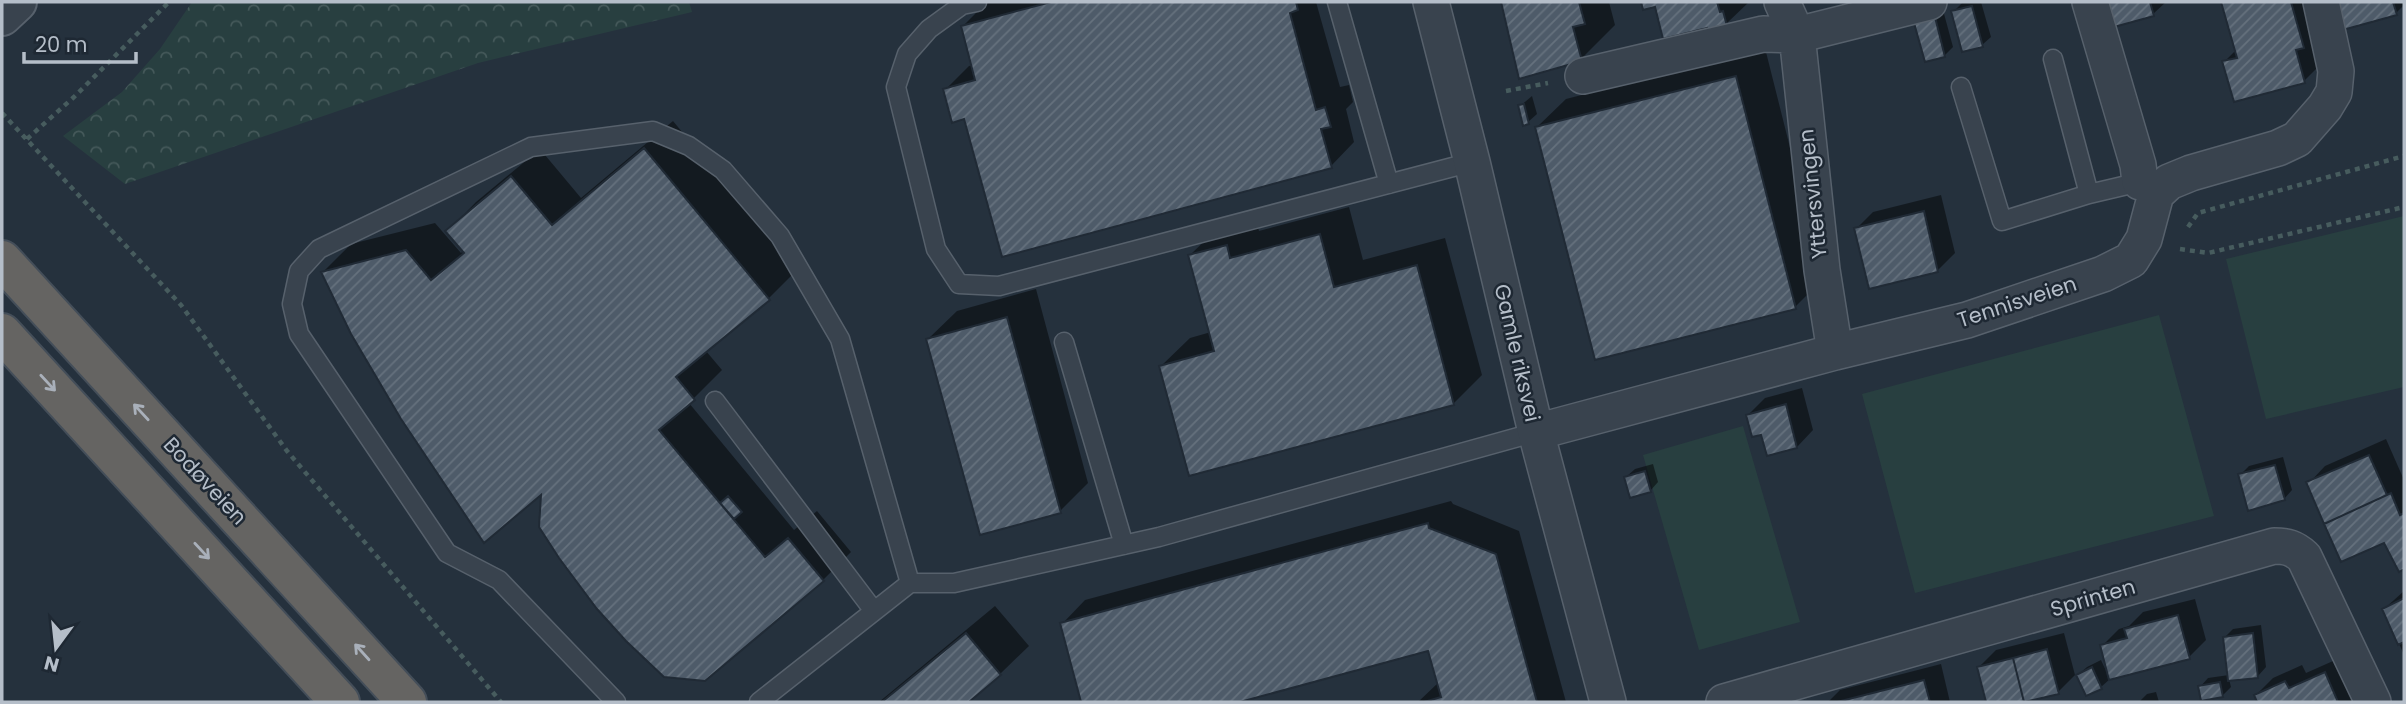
<svg xmlns="http://www.w3.org/2000/svg" width="2406" height="704" font-family="Poppins,sans-serif">
  <defs>
    <pattern id="forest-crowns" width="20" height="18" patternUnits="userSpaceOnUse" patternTransform="scale(1.75)"><rect width="20" height="18" fill="#283f40"/><path d="M2 6a3 3 0 1 1 6 0M12 15a3 3 0 1 1 6 0" fill="none" stroke="#45595a"/></pattern>
    <pattern id="building-hatch" width="6" height="6" patternUnits="userSpaceOnUse" patternTransform="scale(1.75)"><rect width="6" height="6" fill="#4e5b69"/><path d="M-1 1l2-2M0 6l6-6M5 7l2-2" fill="none" stroke="#65717d"/></pattern>
  </defs>
  <rect width="100%" height="100%" fill="#25313d"/>
  <path fill="url(#forest-crowns)" d="M192,2H689L692,12L478,63L125,184L63,136L122,92L160,49Z"/>
  <path fill="#283f40" d="M2404,216V387L2266,419L2226,259Z
    M2159,315L2214,516L1915,593L1862,394Z
    M1743,426L1800,622L1699,650L1643,455Z"/>
  <path fill="#0007" d="M991,2H1316L1340,87L1349,85L1353,102L1346,109L1354,142L1331,166L965,117L945,90L969,66L973,65L962,27L986,3Z
    M1502,2H1609L1615,25L1581,59L1520,76Z
    M1643,2H1749L1726,24L1708,26L1656,4L1644,8Z
    M1968,2H1981L1991,37L1982,45L1953,12L1962,3Z
    M2109,2H2166L2153,14L2115,25Z
    M2223,2H2321L2327,58L2304,81L2224,62L2236,50Z
    M2332,2H2404V5L2396,13Z
    M1943,10L1953,47L1945,55L1916,23Z
    M1765,48L1823,279L1795,307L1537,127L1566,99Z
    M1532,96L1537,114L1528,122L1520,106Z
    M673,121L797,270L768,299L706,351L722,370L689,403L794,530L817,511L851,552L823,580L543,491L323,272L351,244L435,223L461,253L464,250L448,231L476,202L540,149L581,198Z
    M1941,195L1955,253L1938,270L1871,286L1856,229L1873,212Z
    M1349,207L1363,260L1445,238L1482,375L1453,404L1161,366L1190,338L1211,332L1190,255L1219,227L1255,217L1259,231Z
    M1036,289L1088,483L1060,511L928,339L957,311Z
    M1802,388L1813,430L1797,447L1762,433L1748,415L1765,398Z
    M2386,439L2404,480V567L2400,569L2385,540L2309,483L2325,466Z
    M2283,457L2292,490L2284,499L2240,475L2249,466Z
    M1653,464L1658,482L1650,491L1626,477L1635,469Z
    M1451,501L1453,504L1519,531L1566,702H1418L1439,682L1430,649L1233,702H1083L1062,624L1085,600Z
    M2404,591V655L2384,609Z
    M2195,599L2206,640L2189,657L2110,679L2101,687L2087,694L2078,675L2087,667L2101,660L2108,675L2102,646L2119,629L2129,626L2143,612Z
    M995,606L1029,646L1000,674L966,702H879Z
    M2261,625L2266,667L2258,676L2229,679L2231,687L2222,696L2200,687L2208,678L2229,675L2225,637L2233,629Z
    M2064,633L2075,675L2058,692L2019,702H1988L1979,667L1996,650Z
    M2342,657L2354,702H2259L2256,695L2273,678L2302,665L2306,673Z
    M1941,664L1950,702H1828L1840,690Z
    M2156,692L2159,702H2139L2147,694Z"/>
  <path fill="url(#building-hatch)" stroke="#202a35" stroke-width="2" d="M1051,2H1296L1298,10L1290,13L1316,110L1325,107L1331,127L1321,129L1332,168L1002,257L964,119L952,123L943,89L975,80L961,26Z
    M1501,2H1579L1585,24L1573,27L1582,61L1519,79Z
    M1641,2H1717L1720,12L1723,11L1727,26L1707,31V28L1663,39L1655,7L1643,10Z
    M2107,2H2150L2154,16L2114,27Z
    M2221,2H2291L2304,48L2296,50L2305,83L2234,102L2222,61L2237,58Z
    M2330,2H2393L2397,15L2339,31Z
    M1972,6L1983,47L1962,52L1951,11Z
    M1935,17L1945,57L1925,62L1914,23Z
    M1736,76L1796,309L1595,360L1535,127Z
    M1524,104L1529,124L1523,126L1518,105Z
    M644,148L770,300L676,377L695,400L659,430L765,557L788,538L824,581L705,681L664,677L626,641L597,609L559,558L539,527L541,495L484,543L401,419L351,334L321,272L406,250L431,280L464,253L445,231L511,176L552,225Z
    M1924,211L1938,272L1869,289L1854,228Z
    M1320,234L1334,287L1417,265L1454,405L1189,476L1159,366L1214,351L1188,255L1227,245L1230,258Z
    M1007,317L1061,513L980,535L926,339Z
    M1786,404L1797,448L1767,456L1761,435L1752,437L1746,415Z
    M2369,455L2387,495L2324,524L2306,482Z
    M2275,465L2285,500L2248,511L2238,474Z
    M1645,471L1651,492L1630,498L1624,477Z
    M2391,493L2400,515L2404,513V569L2399,572L2384,543L2341,562L2324,524Z
    M728,496L742,512L734,519L720,503Z
    M1428,523L1429,528L1496,554L1537,702H1424L1441,697L1428,651L1240,702H1081L1060,623Z
    M2404,598V642L2398,645L2382,609Z
    M2178,615L2190,659L2109,680L2100,645L2127,638L2124,629Z
    M966,633L1001,675L969,702H882Z
    M2253,633L2258,678L2228,681L2223,637Z
    M2047,649L2059,694L2024,702L2013,658Z
    M2013,658L2024,702H1986L1977,667Z
    M2092,667L2102,689L2086,696L2076,675Z
    M2325,672L2338,702H2257L2254,695L2285,681L2289,688Z
    M1924,680L1930,702H1837Z
    M2220,682L2223,697L2201,701L2198,686Z"/>
  <g fill="none" stroke-linecap="round" stroke-linejoin="round">
    <defs>
      <path id="service" d="M977,2L962,5L929,29L907,54L896,87L936,249L959,284L999,286L1472,162
        M1337,2L1389,184
        M2053,59L2089,194
        M1961,87L2002,221L2089,194L2140,182L2145,186
        M1064,342L1124,545
        M715,401L874,611
        M616,702L499,580L447,553L299,334L292,304L299,271L319,249L531,147L653,131L689,146L723,170L780,236L840,339L910,583
        M759,702L910,583H954L1159,537L1536,432"/>
      <path id="minor" d="M1431,2L1472,162L1536,432L1608,702
        M1782,2L1797,35L1822,270L1835,352
        M2090,2L2138,165L2140,182
        M1583,76L1763,34L1797,35L1929,2
        M1536,432L1835,352L1967,320L2103,274L2131,260L2144,239L2156,194L2169,182L2191,173L2278,148L2297,139L2325,107L2334,92L2336,71L2321,2
        M1724,702L2274,546C2287,546 2294,548 2304,557L2373,702"/>
      <path id="tertiary" d="M2,16L17,2"/>
      <path id="trunk" d="M2,260L407,702
        M2,333L340,702"/>
    </defs>
    <use href="#service" stroke="#57616c" stroke-width="21"/>
    <use href="#minor" stroke="#57616c" stroke-width="38"/>
    <use href="#tertiary" stroke="#57616c" stroke-width="42"/>
    <use href="#trunk" stroke="#444e59" stroke-width="42"/>
    <path stroke="#475c5e" stroke-width="4.5" stroke-dasharray="5 5" stroke-linecap="butt" d="M1506,91L1548,83
      M2,113L181,305L287,451L501,702
      M27,139L74,97L169,2
      M2188,227L2198,213L2404,156
      M2180,249L2208,253L2404,207"/>
    <use href="#service" stroke="#39434e" stroke-width="18"/>
    <use href="#minor" stroke="#39434e" stroke-width="35"/>
    <use href="#tertiary" stroke="#39434e" stroke-width="38"/>
    <use href="#trunk" stroke="#656462" stroke-width="38"/>
  </g>
  <defs><path id="oneway-shaft" d="M-6 0H5M1.5-3L5.5 0L1.5 3" fill="none" stroke-width="1.6" stroke-linecap="round" stroke-linejoin="round" transform="scale(1.75)"/></defs>
  <g stroke="#a9b0ba">
    <use href="#oneway-shaft" transform="translate(48 383) rotate(47)"/>
    <use href="#oneway-shaft" transform="translate(141 412) rotate(-133)"/>
    <use href="#oneway-shaft" transform="translate(202 551) rotate(47)"/>
    <use href="#oneway-shaft" transform="translate(362 652) rotate(-132)"/>
  </g>
  <g text-anchor="middle" stroke-width="5" stroke-linejoin="round" paint-order="stroke">
    <g font-size="21" fill="#b5bec9" stroke="#1e2833">
      <text transform="translate(1813 194) rotate(-96)" y="7">Yttersvingen</text>
      <text transform="translate(2017 302) rotate(-18)" y="7">Tennisveien</text>
      <text transform="translate(1517 353) rotate(77)" y="7">Gamle riksvei</text>
      <text transform="translate(205 481) rotate(47)" y="7">Bodøveien</text>
      <text transform="translate(2093 598) rotate(-16)" y="7">Sprinten</text>
    </g>
  </g>
  <rect width="2406" height="704" fill="none" stroke="#b5bec9" stroke-width="7"/>
  <g transform="translate(56 648) rotate(195)" stroke="#1e2833" stroke-width="5" paint-order="stroke">
  <path d="M0-5L12 26L0 18L-12 26Z" fill="#b5bec9"/>
  <text y="-10" font-size="19" font-weight="bold" text-anchor="middle" fill="#b5bec9">N</text>
  </g>
  <path d="M24 52v10h112v-10" fill="none" stroke="#b5bec9" stroke-width="3.5"/>
  <text x="35" y="52" font-size="21" fill="#b5bec9" stroke="#1e2833" stroke-width="5" paint-order="stroke">20 m</text>
</svg>
